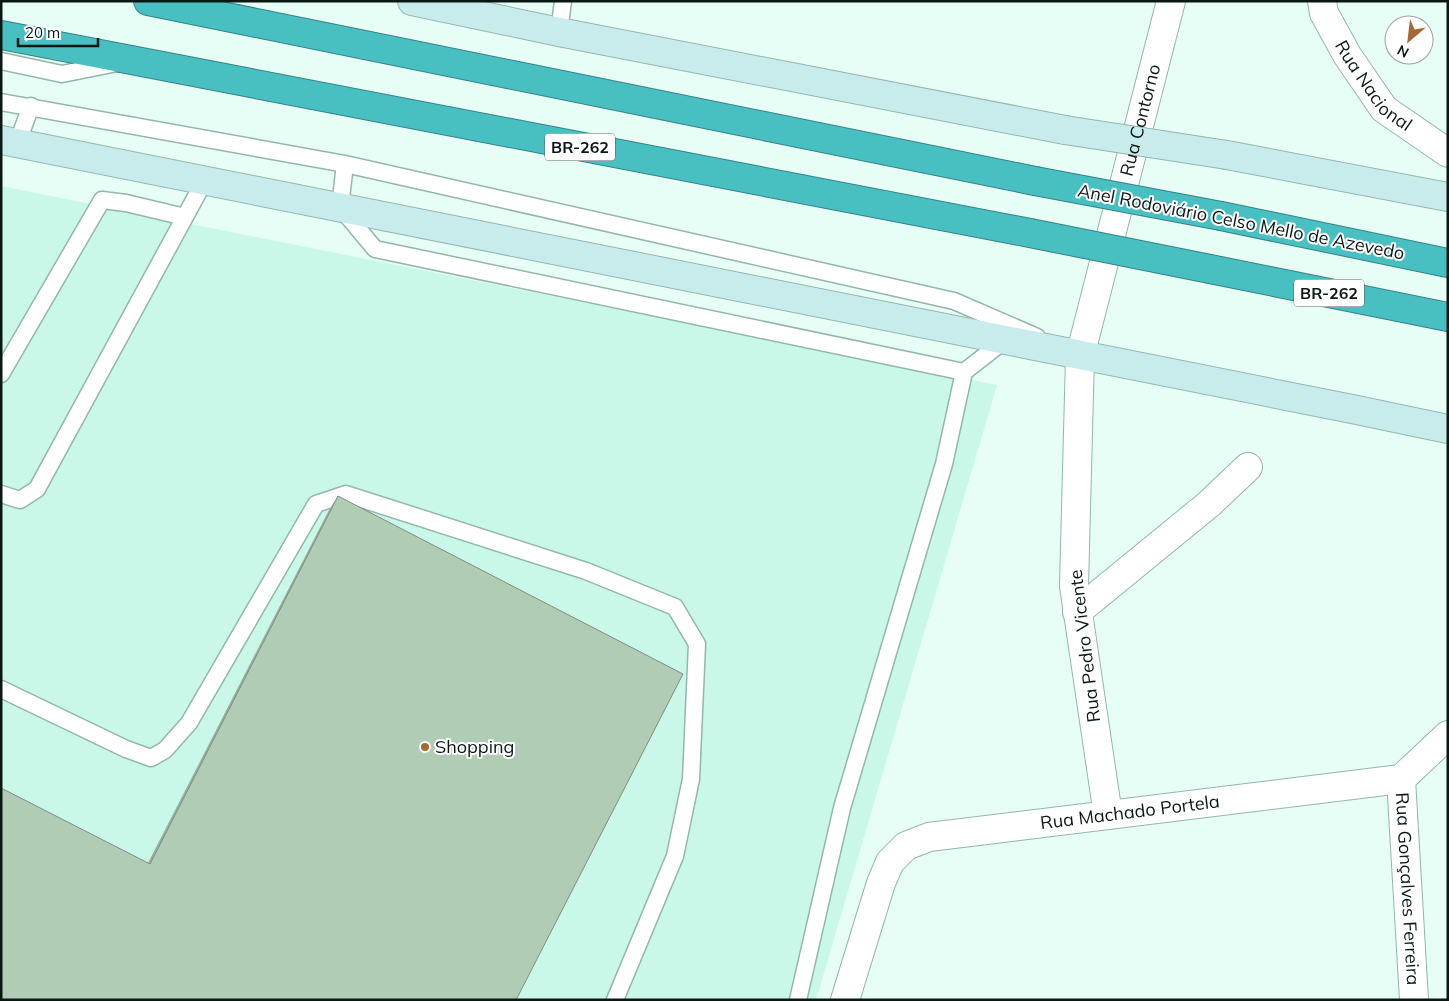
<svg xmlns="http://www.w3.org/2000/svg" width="1449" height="1001" font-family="Mulish,sans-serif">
  <rect width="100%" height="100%" fill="#e7fef6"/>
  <path fill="#c9f8e8" d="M1,186L997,385L816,1000H1Z"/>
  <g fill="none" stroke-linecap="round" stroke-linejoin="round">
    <defs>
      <path id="lane" d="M559,32L563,1
        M1,61L62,74L117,63
        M1,102L345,164
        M17,144L31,106
        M1005,340L964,372L375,249L340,207L345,164L954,301L1037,337
        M1,374L102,200L126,203L185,217
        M1,494L20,500L37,489L205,180
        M1,689L126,749L151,758L165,750L189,723L316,504L346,494L586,571L675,607L697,644L691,779L675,856L615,1000
        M798,1000L842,808L944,464L964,372"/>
      <g id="street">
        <path id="s1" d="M1322,1L1324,13L1347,55L1384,109L1448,153"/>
        <path d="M1077,612L1209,504L1248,467"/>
        <path id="s2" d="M1401,779L1414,1000"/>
        <path d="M1401,779L1448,735"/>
        <path id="s3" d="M1108,815L1074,586L1080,356L1171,1"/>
        <path id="s4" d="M845,1000L881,883L890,862L906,846L929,837L1401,779"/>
      </g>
      <path id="secondary" d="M412,1L559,32L1065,130
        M1,140L1357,410L1448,429
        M1227,155L1448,197"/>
      <path id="highway" d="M148,1L1035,181
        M1,35L1030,233
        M1221,216L1448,263
        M1210,269L1448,317"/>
    </defs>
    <use href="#lane" stroke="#93b7ab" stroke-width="19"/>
    <use href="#street" stroke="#93b7ab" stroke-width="30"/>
    <use href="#secondary" stroke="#93b7ab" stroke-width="30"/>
    <use href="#highway" stroke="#328584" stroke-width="30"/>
    <use href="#lane" stroke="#fff" stroke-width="16"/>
    <use href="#street" stroke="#fff" stroke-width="28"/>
    <use href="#secondary" stroke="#c8ecec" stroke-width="28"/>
    <use href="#highway" stroke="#48bfc0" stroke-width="28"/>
    <defs>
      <path id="secondary-bridge" d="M1065,130L1227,155"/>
      <path id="highway-bridge" d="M1035,181L1221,216
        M1030,233L1210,269"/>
    </defs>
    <use href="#secondary-bridge" stroke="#93b7ab" stroke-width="30" stroke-linecap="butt"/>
    <use href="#highway-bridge" stroke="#328584" stroke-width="30" stroke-linecap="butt"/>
    <use href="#secondary-bridge" stroke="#c8ecec" stroke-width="28"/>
    <use href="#highway-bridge" stroke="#48bfc0" stroke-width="28"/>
  </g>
  <path fill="#98af9c" d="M338,496L516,1000L148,863L329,510Z"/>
  <path fill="#b1ccb5" stroke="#7c8f7f" d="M338,496L683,674L516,1000H1V788L150,864Z"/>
  <circle fill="#a96634" stroke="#fff" stroke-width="2" cx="425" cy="747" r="5"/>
  <g text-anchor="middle" stroke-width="4" stroke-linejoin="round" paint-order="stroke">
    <g fill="#fff" stroke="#545d5a" stroke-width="1">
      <rect x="545" y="133.5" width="70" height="27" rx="4"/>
      <rect x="1294" y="279.5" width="70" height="27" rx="4"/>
    </g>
    <g font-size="16" font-weight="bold" fill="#0a1814">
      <text x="580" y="153">BR-262</text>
      <text x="1329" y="299">BR-262</text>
    </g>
    <g font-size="18" fill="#0a1814" stroke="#fff">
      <text dy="6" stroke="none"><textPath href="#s1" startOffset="101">Rua Nacional</textPath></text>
      <text dy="6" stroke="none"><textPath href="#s3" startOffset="705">Rua Contorno</textPath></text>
      <text transform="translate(1241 222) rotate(11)" y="6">Anel Rodoviário Celso Mello de Azevedo</text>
      <text transform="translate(1085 646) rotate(-97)" y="6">Rua Pedro Vicente</text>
      <text dy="6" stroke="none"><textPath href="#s4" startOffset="395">Rua Machado Portela</textPath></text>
      <text dy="6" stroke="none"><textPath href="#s2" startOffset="110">Rua Gonçalves Ferreira</textPath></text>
    </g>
    <g font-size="18" fill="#0a1814" stroke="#fff" text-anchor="start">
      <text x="435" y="753">Shopping</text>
    </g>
  </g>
  <rect width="1449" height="1001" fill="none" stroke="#0a1814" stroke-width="5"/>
  <g transform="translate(1409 40) rotate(208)"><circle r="24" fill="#ffffff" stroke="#9da3a1"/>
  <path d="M0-4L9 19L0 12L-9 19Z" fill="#a96634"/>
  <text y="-8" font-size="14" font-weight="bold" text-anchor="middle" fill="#0a1814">N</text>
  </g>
  <path d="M18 38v8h80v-8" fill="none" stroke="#0a1814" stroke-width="2.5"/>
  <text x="25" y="38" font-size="15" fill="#0a1814" stroke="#ffffff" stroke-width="4" paint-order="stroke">20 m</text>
</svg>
